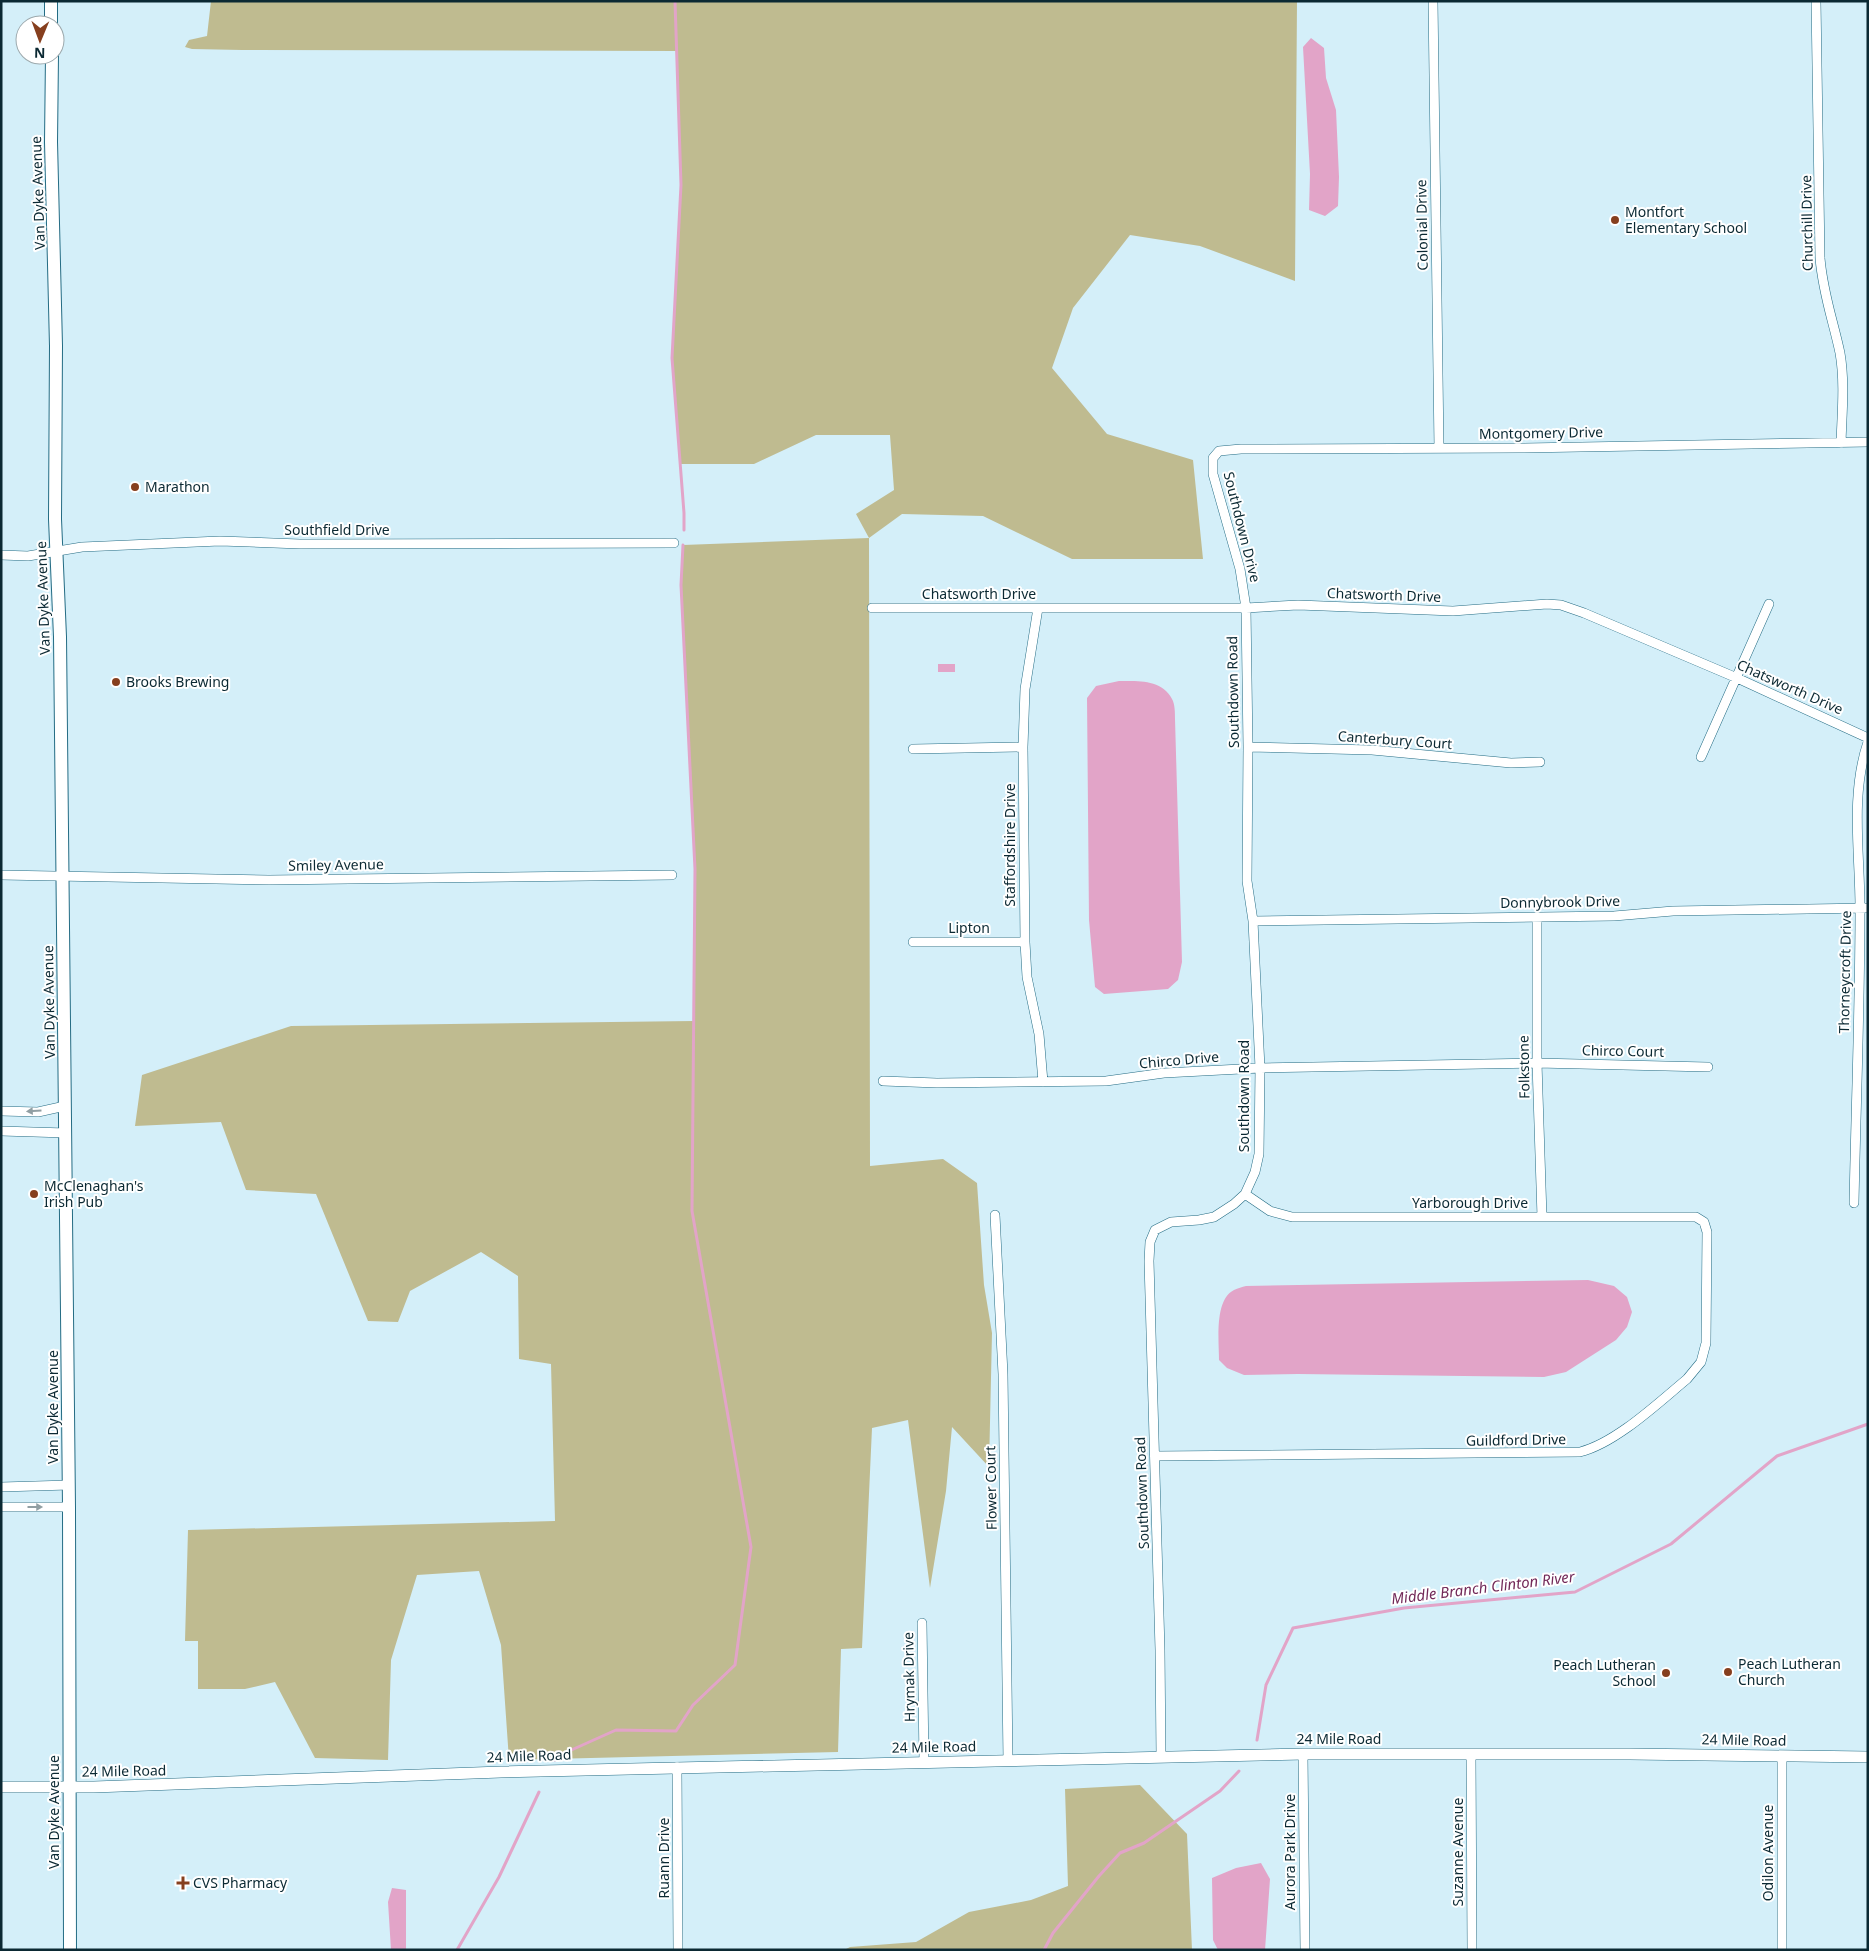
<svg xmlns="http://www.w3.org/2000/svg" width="1869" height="1951" font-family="'Noto Sans',sans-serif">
  <rect width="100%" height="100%" fill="#d4eff9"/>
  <path fill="#bfbb90" d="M211,1H1297L1295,281L1200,246L1130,235L1073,308L1052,368L1107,434L1193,460L1203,559H1072L983,516L902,514L869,538L870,1166L943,1159L977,1183L984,1285L992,1333L989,1467L952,1427L946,1491L930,1588L908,1420L872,1428L862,1648L841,1649L838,1752L509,1760L501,1645L479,1571L417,1575L391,1660L388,1760L315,1758L275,1682L245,1689H198V1641H185L188,1530L555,1521L551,1364L519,1359L518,1276L481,1252L410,1291L398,1322L368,1321L316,1194L246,1190L221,1122L135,1126L142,1075L291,1026L694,1021L695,869L681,585L683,545L869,538L856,514L894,490L890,435H816L754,464H680L672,358L681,185L677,51L242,50L192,49L185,47L189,40L207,36Z
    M1140,1785L1187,1834L1192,1950H844L850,1947L916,1942L969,1912L1031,1900L1068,1886L1065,1789Z"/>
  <path fill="#e2a4c8" d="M1311,38L1324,48L1326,78L1336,110L1339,177L1338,206L1325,216L1309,210L1310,174L1303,47Z
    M938,664H955V672H938Z
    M1119,681C1137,681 1162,679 1172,699C1175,704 1175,713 1175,719L1182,962L1178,980L1168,989L1104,994L1095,987L1089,920L1087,698L1096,686Z
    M1588,1280L1614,1286L1627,1297L1632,1312L1627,1327L1616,1340L1566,1372L1544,1377L1298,1374L1244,1375L1227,1368L1219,1360C1219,1341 1214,1300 1234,1290C1238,1288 1242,1287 1246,1286Z
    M1261,1863L1270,1879L1265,1950H1218L1213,1940L1212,1878L1236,1868Z
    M392,1888L406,1890V1950H391L388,1902Z"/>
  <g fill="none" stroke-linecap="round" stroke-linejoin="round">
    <path stroke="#e2a4c8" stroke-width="3" d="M675,1L681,185L672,358L684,513V530
      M1257,1740L1266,1685L1293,1628L1404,1608L1575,1592L1671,1544L1777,1456L1868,1424
      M555,1760L558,1756L616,1730L676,1731L693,1705L735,1665L751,1547L692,1211L695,869L681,585L683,545
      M457,1950L499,1877L539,1792
      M1044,1950L1053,1933L1099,1876L1120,1853L1144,1843L1220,1791L1239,1771"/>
    <defs>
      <path id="minor" d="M1433,1L1439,448
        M1816,1L1820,258C1823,294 1833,320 1840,353C1845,382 1842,413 1841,443
        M1,555L28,556L82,547L220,541L300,544L674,543
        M872,608H1246L1298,605L1453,611L1547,604L1561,605L1584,613L1737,678L1868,738
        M1038,608L1025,689L1023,747L1025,942L1027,977L1039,1034L1043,1082
        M1248,747L1372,750L1511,763L1540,762
        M913,749L1023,747
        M1701,757L1769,604
        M1,875L269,880L672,875
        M1537,917V1063L1542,1217
        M1253,921L1614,916L1673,911L1868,908
        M913,942H1025
        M883,1081L937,1083L1106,1081L1164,1073L1260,1068L1537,1063L1708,1067
        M1,1111L38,1112L65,1106
        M1,1131L66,1133
        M1854,1203C1856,1105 1860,1006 1860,908C1860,853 1850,795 1868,742
        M995,1215L1003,1374L1008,1760
        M1155,1456L1580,1452C1616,1443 1658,1403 1687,1379L1701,1362L1706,1343L1707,1232L1704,1222L1696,1217H1292L1270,1211L1245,1194
        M1,1487L69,1485
        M1,1507H69
        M922,1623L924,1761
        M1303,1754L1305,1950
        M1471,1754L1472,1950
        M1161,1757L1160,1650L1149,1261L1150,1242L1155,1230L1171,1222L1199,1220L1214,1217L1234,1204L1245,1194L1255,1172L1259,1154L1260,1068L1253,921L1247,881L1248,747L1246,608L1240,569L1213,474V458L1219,451L1241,449L1519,448L1868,442
        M677,1767L678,1950
        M1782,1950V1756"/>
      <path id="tertiary" d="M1,1787H94L501,1772L1303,1754H1630L1868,1757"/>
      <path id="secondary" d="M51,1V25
        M52,55L51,142L56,346L55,519L60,637L69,1507L70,1950"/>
    </defs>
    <use href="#minor" stroke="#246c84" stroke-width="10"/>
    <use href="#tertiary" stroke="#246c84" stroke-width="12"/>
    <use href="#secondary" stroke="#246c84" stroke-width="14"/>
    <use href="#minor" stroke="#fff" stroke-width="9"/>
    <use href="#tertiary" stroke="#fff" stroke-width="11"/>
    <use href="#secondary" stroke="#fff" stroke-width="12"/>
  </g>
  <defs><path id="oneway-solid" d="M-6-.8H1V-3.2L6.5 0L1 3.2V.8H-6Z" transform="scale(1.25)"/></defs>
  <g fill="#919fa3">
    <use href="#oneway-solid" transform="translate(34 1111) rotate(177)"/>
    <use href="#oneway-solid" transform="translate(35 1507)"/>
  </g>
  <g fill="#863f1e" stroke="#fff" stroke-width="2">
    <circle cx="1615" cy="220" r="5"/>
    <circle cx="135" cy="487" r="5"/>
    <circle cx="116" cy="682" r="5"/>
    <circle cx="34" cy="1194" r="5"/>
    <circle cx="1728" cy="1672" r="5"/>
    <circle cx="1666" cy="1673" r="5"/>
    <path d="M180.5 1875.5h5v5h5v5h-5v5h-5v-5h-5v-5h5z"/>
  </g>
  <g text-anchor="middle" stroke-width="4" stroke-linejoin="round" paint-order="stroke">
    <g font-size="14" fill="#0b2933" stroke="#fff">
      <text transform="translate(38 193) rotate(-92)" y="5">Van Dyke Avenue</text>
      <text transform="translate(1807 223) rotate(-91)" y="5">Churchill Drive</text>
      <text transform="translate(1422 225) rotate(-91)" y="5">Colonial Drive</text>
      <text transform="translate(1541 433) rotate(-1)" y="5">Montgomery Drive</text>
      <text transform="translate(1242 527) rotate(76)" y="5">Southdown Drive</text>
      <text x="337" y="535">Southfield Drive</text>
      <text x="979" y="599">Chatsworth Drive</text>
      <text transform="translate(1384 595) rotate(2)" y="5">Chatsworth Drive</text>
      <text transform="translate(43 598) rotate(-92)" y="5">Van Dyke Avenue</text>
      <text transform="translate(1790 687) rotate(24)" y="5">Chatsworth Drive</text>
      <text transform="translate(1233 692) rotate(-91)" y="5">Southdown Road</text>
      <text transform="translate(1395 740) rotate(4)" y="5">Canterbury Court</text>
      <text transform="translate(1010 845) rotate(-90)" y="5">Staffordshire Drive</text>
      <text transform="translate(336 865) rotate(-1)" y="5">Smiley Avenue</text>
      <text transform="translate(1560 902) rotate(-1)" y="5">Donnybrook Drive</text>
      <text x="969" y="933">Lipton</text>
      <text transform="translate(1845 972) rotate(-89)" y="5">Thorneycroft Drive</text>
      <text transform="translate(49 1002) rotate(-91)" y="5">Van Dyke Avenue</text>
      <text transform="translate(1623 1051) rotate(1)" y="5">Chirco Court</text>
      <text transform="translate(1179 1060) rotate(-5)" y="5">Chirco Drive</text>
      <text transform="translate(1524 1067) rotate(-91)" y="5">Folkstone</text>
      <text transform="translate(1244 1096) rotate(-90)" y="5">Southdown Road</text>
      <text x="1470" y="1208">Yarborough Drive</text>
      <text transform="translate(53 1407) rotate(-90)" y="5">Van Dyke Avenue</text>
      <text transform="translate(1516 1440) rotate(-1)" y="5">Guildford Drive</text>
      <text transform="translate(991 1488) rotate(-91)" y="5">Flower Court</text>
      <text transform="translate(1142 1493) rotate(-92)" y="5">Southdown Road</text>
      <text transform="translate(909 1677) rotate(-91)" y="5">Hrymak Drive</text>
      <text x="1339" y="1744">24 Mile Road</text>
      <text transform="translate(1744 1740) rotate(1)" y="5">24 Mile Road</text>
      <text transform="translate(934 1747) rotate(-1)" y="5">24 Mile Road</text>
      <text transform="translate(529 1756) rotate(-2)" y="5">24 Mile Road</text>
      <text transform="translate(124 1771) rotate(-1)" y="5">24 Mile Road</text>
      <text transform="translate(54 1812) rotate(-90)" y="5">Van Dyke Avenue</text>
      <text transform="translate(1290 1852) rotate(-90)" y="5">Aurora Park Drive</text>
      <text transform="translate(1458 1852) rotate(-90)" y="5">Suzanne Avenue</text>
      <text transform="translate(1768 1853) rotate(-90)" y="5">Odilon Avenue</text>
      <text transform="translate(664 1858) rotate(-90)" y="5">Ruann Drive</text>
    </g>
    <g font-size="14" fill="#0b2933" stroke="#fff" text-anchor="start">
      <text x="1625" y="217">Montfort<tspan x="1625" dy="16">Elementary School</tspan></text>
      <text x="145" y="492">Marathon</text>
      <text x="126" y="687">Brooks Brewing</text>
      <text x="44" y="1191">McClenaghan's<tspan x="44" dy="16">Irish Pub</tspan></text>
      <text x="1738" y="1669">Peach Lutheran<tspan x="1738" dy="16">Church</tspan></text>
      <text x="1656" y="1670" text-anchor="end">Peach Lutheran<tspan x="1656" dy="16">School</tspan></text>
      <text x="193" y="1888">CVS Pharmacy</text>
    </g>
    <g font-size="15" font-style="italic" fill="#732a59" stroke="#fff">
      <text transform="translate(1483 1588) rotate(-7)" y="5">Middle Branch Clinton River</text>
    </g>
  </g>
  <rect width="1869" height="1951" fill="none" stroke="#0b2933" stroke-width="5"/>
  <g transform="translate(40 40) rotate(181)"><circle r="24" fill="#ffffff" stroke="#9da9ad"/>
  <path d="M0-4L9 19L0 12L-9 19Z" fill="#863f1e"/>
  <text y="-8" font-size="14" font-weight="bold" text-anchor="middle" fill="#0b2933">N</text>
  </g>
</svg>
